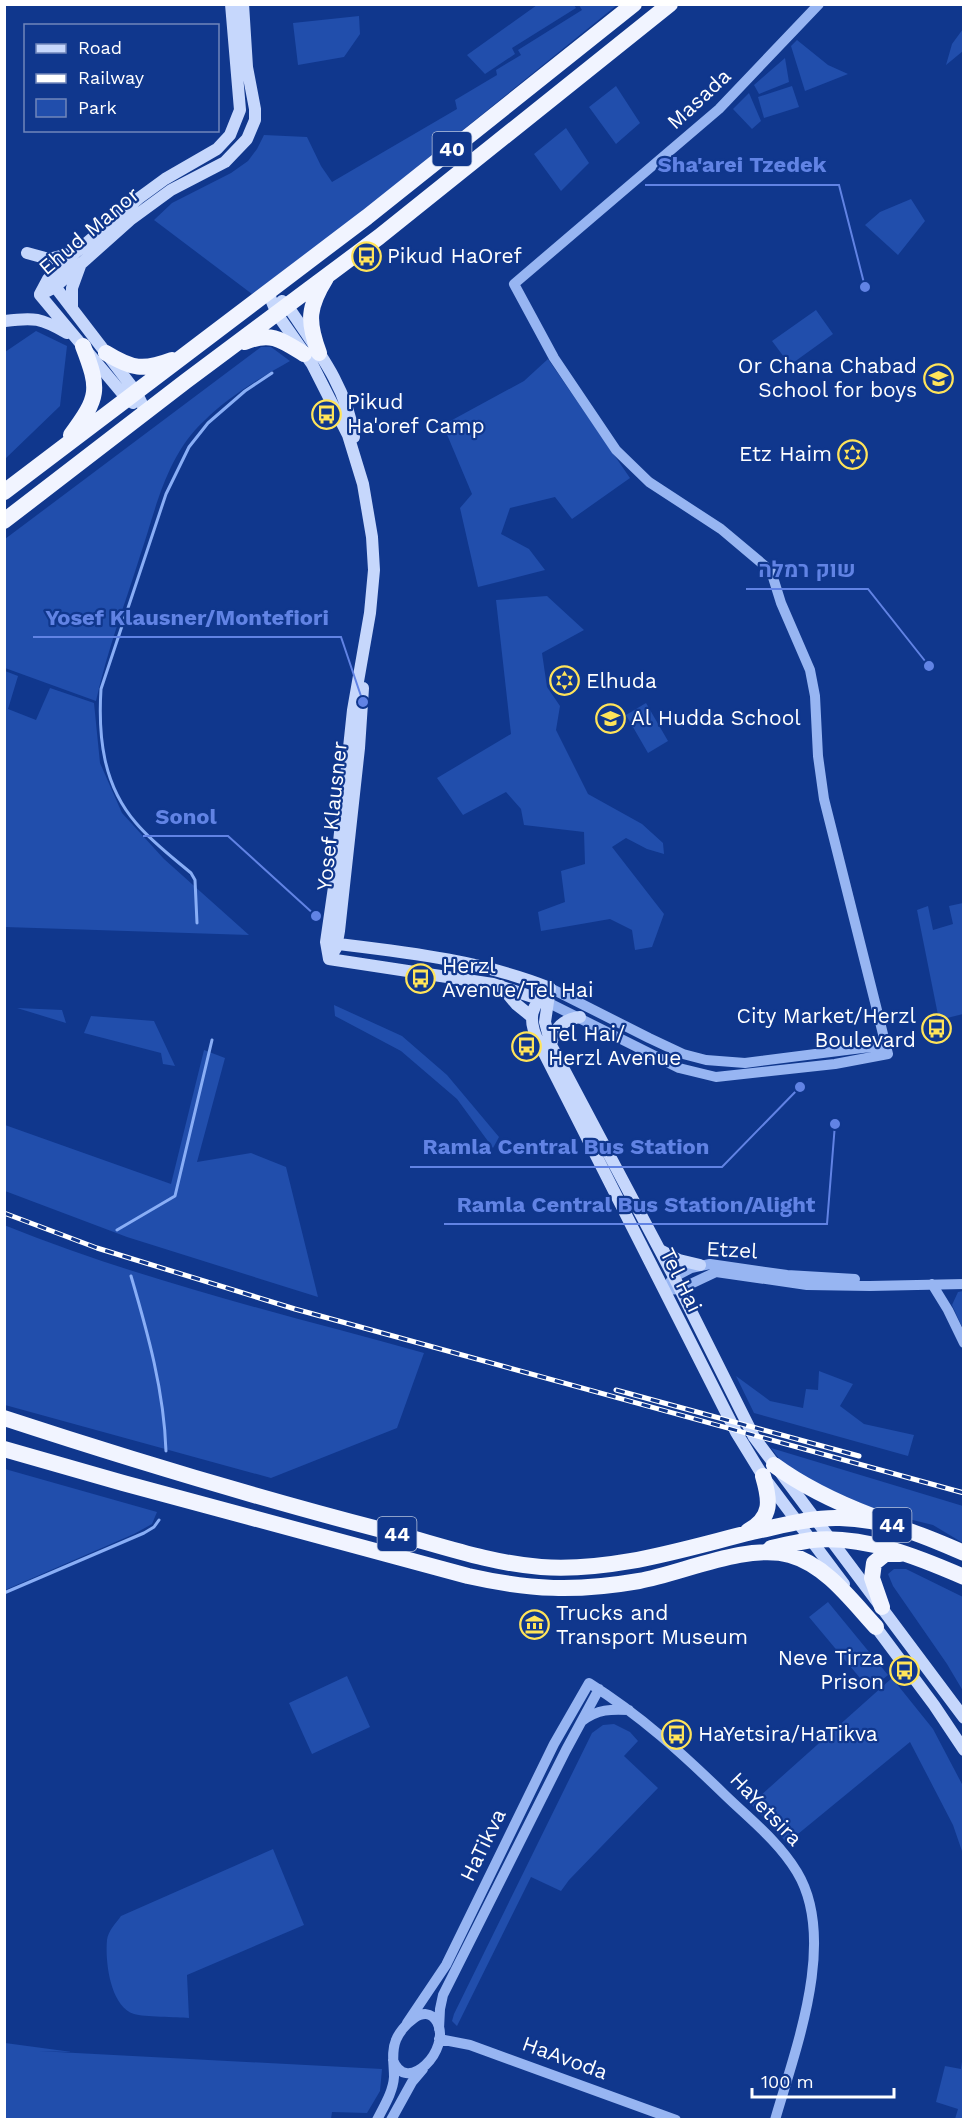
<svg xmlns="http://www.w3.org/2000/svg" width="968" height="2124" font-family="'Work Sans',Heebo,sans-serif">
  <rect width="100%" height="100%" fill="#10378d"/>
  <path fill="#214eac" d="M537,5H574L576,8L512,48L515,54L485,74L467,55Z
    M579,5H617L353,219L252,294L154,220L172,203L231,173L248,161L257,149L264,135L307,137L321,166L332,182L457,109L455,100L497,75L496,70L521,55L518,50L582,10Z
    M359,16L360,34L344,57L298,65L293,23Z
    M963,29V51L946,65L952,44Z
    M797,40L828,65L848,74L805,91L791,46Z
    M785,58L789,82L759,94L754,85Z
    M616,86L640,123L616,144L589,107Z
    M792,86L799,107L764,118L758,97Z
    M749,93L761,121L752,129L733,109Z
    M566,128L589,163L561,191L534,154Z
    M911,199L925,221L898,255L865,225L880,212Z
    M816,310L833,334L790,365L772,341Z
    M36,331L67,346L60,406L5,459V352Z
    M261,347H271L290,361C260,378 229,396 204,421C166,456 156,509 140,556C125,604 107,651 96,701L5,668V539Z
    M548,359L630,478L572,519L555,497L510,508L501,534L529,549L545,570L478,587L460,508L472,494L443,425L524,381Z
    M547,596L584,630L542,653L547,687L560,706L556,730L588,794L642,824L663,843L664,854L647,849L626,838L612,847L664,914L652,947L635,950L632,930L610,919L541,931L538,912L565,902L561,871L585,864L584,832L524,825L521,809L506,792L463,815L437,778L511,734L496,600Z
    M5,671L18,676L8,709L36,720L50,688L94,703L100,763L122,813L164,859L249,935L5,927Z
    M646,703L668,741L648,753L626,715Z
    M963,903V1014L939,1020L917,910L928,906L933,930L953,924L949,906Z
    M334,1005L402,1036L447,1075L499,1137L493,1148L457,1099L401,1051L335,1016Z
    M17,1008L62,1010L66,1023Z
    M91,1016L154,1021L175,1066L163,1064L161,1053L84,1033Z
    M204,1050L225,1058L197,1162L251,1153L286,1167L318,1297L127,1237L5,1191V1125L171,1184Z
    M4,1225C140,1280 283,1314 424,1353L397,1428L271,1478L5,1405Z
    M963,1291H964L963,1329L952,1305L958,1292Z
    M819,1371L853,1384L840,1406L864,1424L914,1435L908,1456L754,1413L736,1376L770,1401L803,1408L806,1389L818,1390Z
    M771,1448L963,1506V1543L933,1525L884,1513L824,1487L793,1470L781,1461Z
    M4,1469H5L157,1512L152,1524L134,1534L5,1590Z
    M894,1569H906L963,1597V1691L947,1664L893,1586L888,1574Z
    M828,1602L888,1675L870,1690L809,1617Z
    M347,1676L370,1727L312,1754L289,1703Z
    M892,1678L933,1729L963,1786V1854L953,1825L910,1742L787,1843L751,1804Z
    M614,1724L630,1732L638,1741L624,1756L658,1788L569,1880L561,1891L531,1877L457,2026L452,2021L454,2014L592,1733L603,1725Z
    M273,1849L304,1925L187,1975L189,2018C177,2017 144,2017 134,2014C110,2006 105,1961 107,1940C108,1931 116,1923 121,1916Z
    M5,2043L72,2052L38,2051L382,2069L380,2091L367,2113L332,2112L331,2119H5Z
    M963,2054V2119H955L958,2109L936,2102L945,2066L961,2069Z"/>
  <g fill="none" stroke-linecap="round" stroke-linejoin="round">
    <path stroke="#89aef6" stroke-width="3" d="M197,923L195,880L191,873C172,857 152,842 136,823C103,785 98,737 101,689L166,494L189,447L208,423L245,391L272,373
      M117,1230L175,1196L212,1040
      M131,1276C148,1334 164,1391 166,1451
      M4,1593L144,1533L154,1527L159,1520"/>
    <path stroke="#97b5f2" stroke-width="10" d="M550,988L649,1038L683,1054L706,1060L745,1063L886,1045
      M549,1003L679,1068L716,1077L835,1064L888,1054L824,799L818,756L815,696L810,670L781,603L771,571L721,529L649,482L616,450L554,358L514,284L719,109L819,4
      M670,1282L674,1277L691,1268L710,1264L787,1275L855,1279
      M932,1284L948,1310L964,1343
      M665,1290L680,1289L716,1272L807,1285L870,1286L964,1284
      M582,1721C598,1709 611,1709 629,1710
      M407,2023L446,1965L554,1744L589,1683C640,1715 683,1754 726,1796C751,1820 779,1842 797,1872C838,1940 795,2050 775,2120
      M439,2029L440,2009L443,1995L566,1750L599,1689
      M439,2039L470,2045L676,2120
      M377,2120C384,2106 393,2092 394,2077C394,2064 391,2052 396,2040C401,2027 425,2001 437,2022C452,2050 406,2096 393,2060
      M391,2120L412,2082L423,2069"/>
    <path stroke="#c6d7fc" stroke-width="12" d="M27,253L49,259L72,253
      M50,280L136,392L146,412
      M268,292L277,314L312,364L348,435L363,484L372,537L374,570L370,613L353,710L335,880L326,942L329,959
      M40,294L48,279L76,252L139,198L165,179L217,149L230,135L240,110L231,4
      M40,295L55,287L130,220L171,190L225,162L247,139L255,120V109L247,67L243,4
      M40,295L127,399L133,403
      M282,301L287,305C315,347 347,386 354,437
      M72,309V288L80,266
      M5,321C34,317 41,318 67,333
      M330,943C404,952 480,960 550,988
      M329,959L336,948L339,931L359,748L363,688
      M329,959L493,984L545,1001
      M501,986L516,1004L532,1017
      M550,988C530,1006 527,1019 539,1043L736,1432L763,1476L844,1584
      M550,988L545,1022L551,1045L674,1277L754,1437L964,1718
      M551,1045C554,1028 564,1019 580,1017
      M660,1250L679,1260L700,1265
      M872,1622L934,1705L964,1750"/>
    <path stroke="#f1f4ff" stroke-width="16" d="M245,342C271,331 282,340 304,354
      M106,353C132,369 143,371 172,360
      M319,353C307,321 308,307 326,278
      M71,435C99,397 100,390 83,346
      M4,492L367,217L634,4
      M4,521L186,381L379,237L670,4
      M4,1418C129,1459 255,1497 382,1530C434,1543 487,1563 541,1567C613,1572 683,1549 752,1532C781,1526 810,1517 840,1518C885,1519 923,1535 964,1553
      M4,1449L123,1483L468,1576C530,1590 576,1592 639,1581C683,1573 747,1543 790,1555C826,1565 852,1601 876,1627
      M774,1465C804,1487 838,1503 872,1516
      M748,1531C773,1517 770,1500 763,1476
      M771,1548C785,1545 799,1542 812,1540C864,1535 918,1557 964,1577
      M882,1607L872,1578L874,1563L885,1554H900"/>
    <defs>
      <path id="rail" d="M4,1213L97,1248L295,1309L964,1493
        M616,1390L859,1456"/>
    </defs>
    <use href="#rail" stroke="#fff" stroke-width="5"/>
    <use href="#rail" stroke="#10378d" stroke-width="3" stroke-dasharray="9" stroke-linecap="butt"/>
  </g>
  <defs>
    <symbol id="bus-ring" viewBox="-11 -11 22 22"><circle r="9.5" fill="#10378d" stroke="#ffe459" stroke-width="1.5"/><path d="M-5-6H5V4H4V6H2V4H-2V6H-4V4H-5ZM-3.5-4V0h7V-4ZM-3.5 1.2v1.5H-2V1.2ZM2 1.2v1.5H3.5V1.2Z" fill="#ffe459"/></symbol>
    <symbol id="school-ring" viewBox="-11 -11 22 22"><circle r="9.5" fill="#10378d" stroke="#ffe459" stroke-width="1.5"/><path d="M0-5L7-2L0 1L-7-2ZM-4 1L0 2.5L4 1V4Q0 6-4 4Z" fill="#ffe459"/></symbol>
    <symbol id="synagogue-ring" viewBox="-11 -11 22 22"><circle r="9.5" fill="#10378d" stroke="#ffe459" stroke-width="1.5"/><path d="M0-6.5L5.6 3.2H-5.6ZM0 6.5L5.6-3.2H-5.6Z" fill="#ffe459"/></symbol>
    <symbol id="museum-ring" viewBox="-11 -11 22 22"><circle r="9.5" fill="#10378d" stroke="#ffe459" stroke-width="1.5"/><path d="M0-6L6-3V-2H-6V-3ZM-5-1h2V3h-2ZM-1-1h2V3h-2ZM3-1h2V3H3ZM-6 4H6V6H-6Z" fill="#ffe459"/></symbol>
  </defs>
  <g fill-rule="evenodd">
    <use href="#bus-ring" x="350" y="240" width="33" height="33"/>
    <use href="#school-ring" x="922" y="362" width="33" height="33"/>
    <use href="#bus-ring" x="310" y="398" width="33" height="33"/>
    <use href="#synagogue-ring" x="836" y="438" width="33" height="33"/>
    <use href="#synagogue-ring" x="548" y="664" width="33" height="33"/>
    <use href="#school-ring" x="594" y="702" width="33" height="33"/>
    <use href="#bus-ring" x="404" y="962" width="33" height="33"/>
    <use href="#bus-ring" x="920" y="1012" width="33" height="33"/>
    <use href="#bus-ring" x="510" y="1030" width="33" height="33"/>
    <use href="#museum-ring" x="518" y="1608" width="33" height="33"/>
    <use href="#bus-ring" x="888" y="1654" width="33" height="33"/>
    <use href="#bus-ring" x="660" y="1718" width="33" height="33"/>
  </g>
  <g text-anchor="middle" stroke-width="4.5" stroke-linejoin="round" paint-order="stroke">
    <g fill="#10378d" stroke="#b7c3dd" stroke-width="1.5">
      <rect x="432.5" y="132" width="39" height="34" rx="4.5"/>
      <rect x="872.5" y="1508" width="39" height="34" rx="4.5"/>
      <rect x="377.5" y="1517" width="39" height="34" rx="4.5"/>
    </g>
    <g font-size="20" font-weight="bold" fill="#fff">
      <text x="452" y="156">40</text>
      <text x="892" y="1532">44</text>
      <text x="397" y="1541">44</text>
    </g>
    <g font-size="21" fill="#fff" stroke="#10378d">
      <text transform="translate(699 99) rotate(-43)" y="7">Masada</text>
      <text transform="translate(89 231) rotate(-40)" y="7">Ehud Manor</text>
      <text transform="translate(332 816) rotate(-84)" y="7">Yosef Klausner</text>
      <text transform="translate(732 1250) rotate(3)" y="7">Etzel</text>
      <text transform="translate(681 1280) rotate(64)" y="7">Tel Hai</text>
      <text transform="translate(766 1809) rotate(46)" y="7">HaYetsira</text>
      <text transform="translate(483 1845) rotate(-64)" y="7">HaTikva</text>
      <text transform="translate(565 2058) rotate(20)" y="7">HaAvoda</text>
    </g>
    <g font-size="21" fill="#fff" stroke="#10378d" text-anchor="start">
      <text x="387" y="263">Pikud HaOref</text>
      <text x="917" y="373" text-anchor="end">Or Chana Chabad<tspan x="917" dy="24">School for boys</tspan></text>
      <text x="347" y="409">Pikud<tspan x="347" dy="24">Ha'oref Camp</tspan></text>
      <text x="832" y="461" text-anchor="end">Etz Haim</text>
      <text x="586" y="688">Elhuda</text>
      <text x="631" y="725">Al Hudda School</text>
      <text x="442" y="973">Herzl<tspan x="442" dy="24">Avenue/Tel Hai</tspan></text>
      <text x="916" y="1023" text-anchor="end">City Market/Herzl<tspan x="916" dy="24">Boulevard</tspan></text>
      <text x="548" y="1041">Tel Hai/<tspan x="548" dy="24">Herzl Avenue</tspan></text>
      <text x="556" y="1620">Trucks and<tspan x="556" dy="24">Transport Museum</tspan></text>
      <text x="884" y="1665" text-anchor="end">Neve Tirza<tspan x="884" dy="24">Prison</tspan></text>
      <text x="698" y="1741">HaYetsira/HaTikva</text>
    </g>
  </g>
  <path fill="none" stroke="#6183e4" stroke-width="2" d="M865 287L839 185H645M929 666L868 589H746M363 702L341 637H33M316 916L228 836H143M800 1087L722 1167H410M835 1124L827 1224H444"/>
  <g fill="#6183e4" stroke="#10378d" stroke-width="2">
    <circle cx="865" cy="287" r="6"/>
    <circle cx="929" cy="666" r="6"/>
    <circle cx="363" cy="702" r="6"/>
    <circle cx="316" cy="916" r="6"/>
    <circle cx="800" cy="1087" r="6"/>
    <circle cx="835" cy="1124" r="6"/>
  </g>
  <g font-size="22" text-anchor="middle" font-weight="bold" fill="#6183e4" stroke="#10378d" stroke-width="4.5" stroke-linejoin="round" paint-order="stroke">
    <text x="742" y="172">Sha'arei Tzedek</text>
    <text x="807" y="577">שוק רמלה</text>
    <text x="187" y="625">Yosef Klausner/Montefiori</text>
    <text x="186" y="824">Sonol</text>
    <text x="566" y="1154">Ramla Central Bus Station</text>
    <text x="636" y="1212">Ramla Central Bus Station/Alight</text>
  </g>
  <rect width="968" height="2124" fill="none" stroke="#ffffff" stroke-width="12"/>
  <rect x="24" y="24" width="195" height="108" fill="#10378d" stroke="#7087bb" stroke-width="1.5"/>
  <rect x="36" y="44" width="30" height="9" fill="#c6d7fc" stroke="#7087bb" stroke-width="1.5"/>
  <text x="78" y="54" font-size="18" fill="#ffffff">Road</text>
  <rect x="36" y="74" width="30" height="9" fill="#ffffff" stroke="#7087bb" stroke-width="1.5"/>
  <text x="78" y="84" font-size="18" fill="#ffffff">Railway</text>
  <rect x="36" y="99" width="30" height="18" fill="#214eac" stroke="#7087bb" stroke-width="1.5"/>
  <text x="78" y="114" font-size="18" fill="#ffffff">Park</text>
  <path d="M752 2088v9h142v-9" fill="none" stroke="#ffffff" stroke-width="3"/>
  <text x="761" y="2088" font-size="18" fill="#ffffff" stroke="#10378d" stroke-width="4.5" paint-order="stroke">100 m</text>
</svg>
